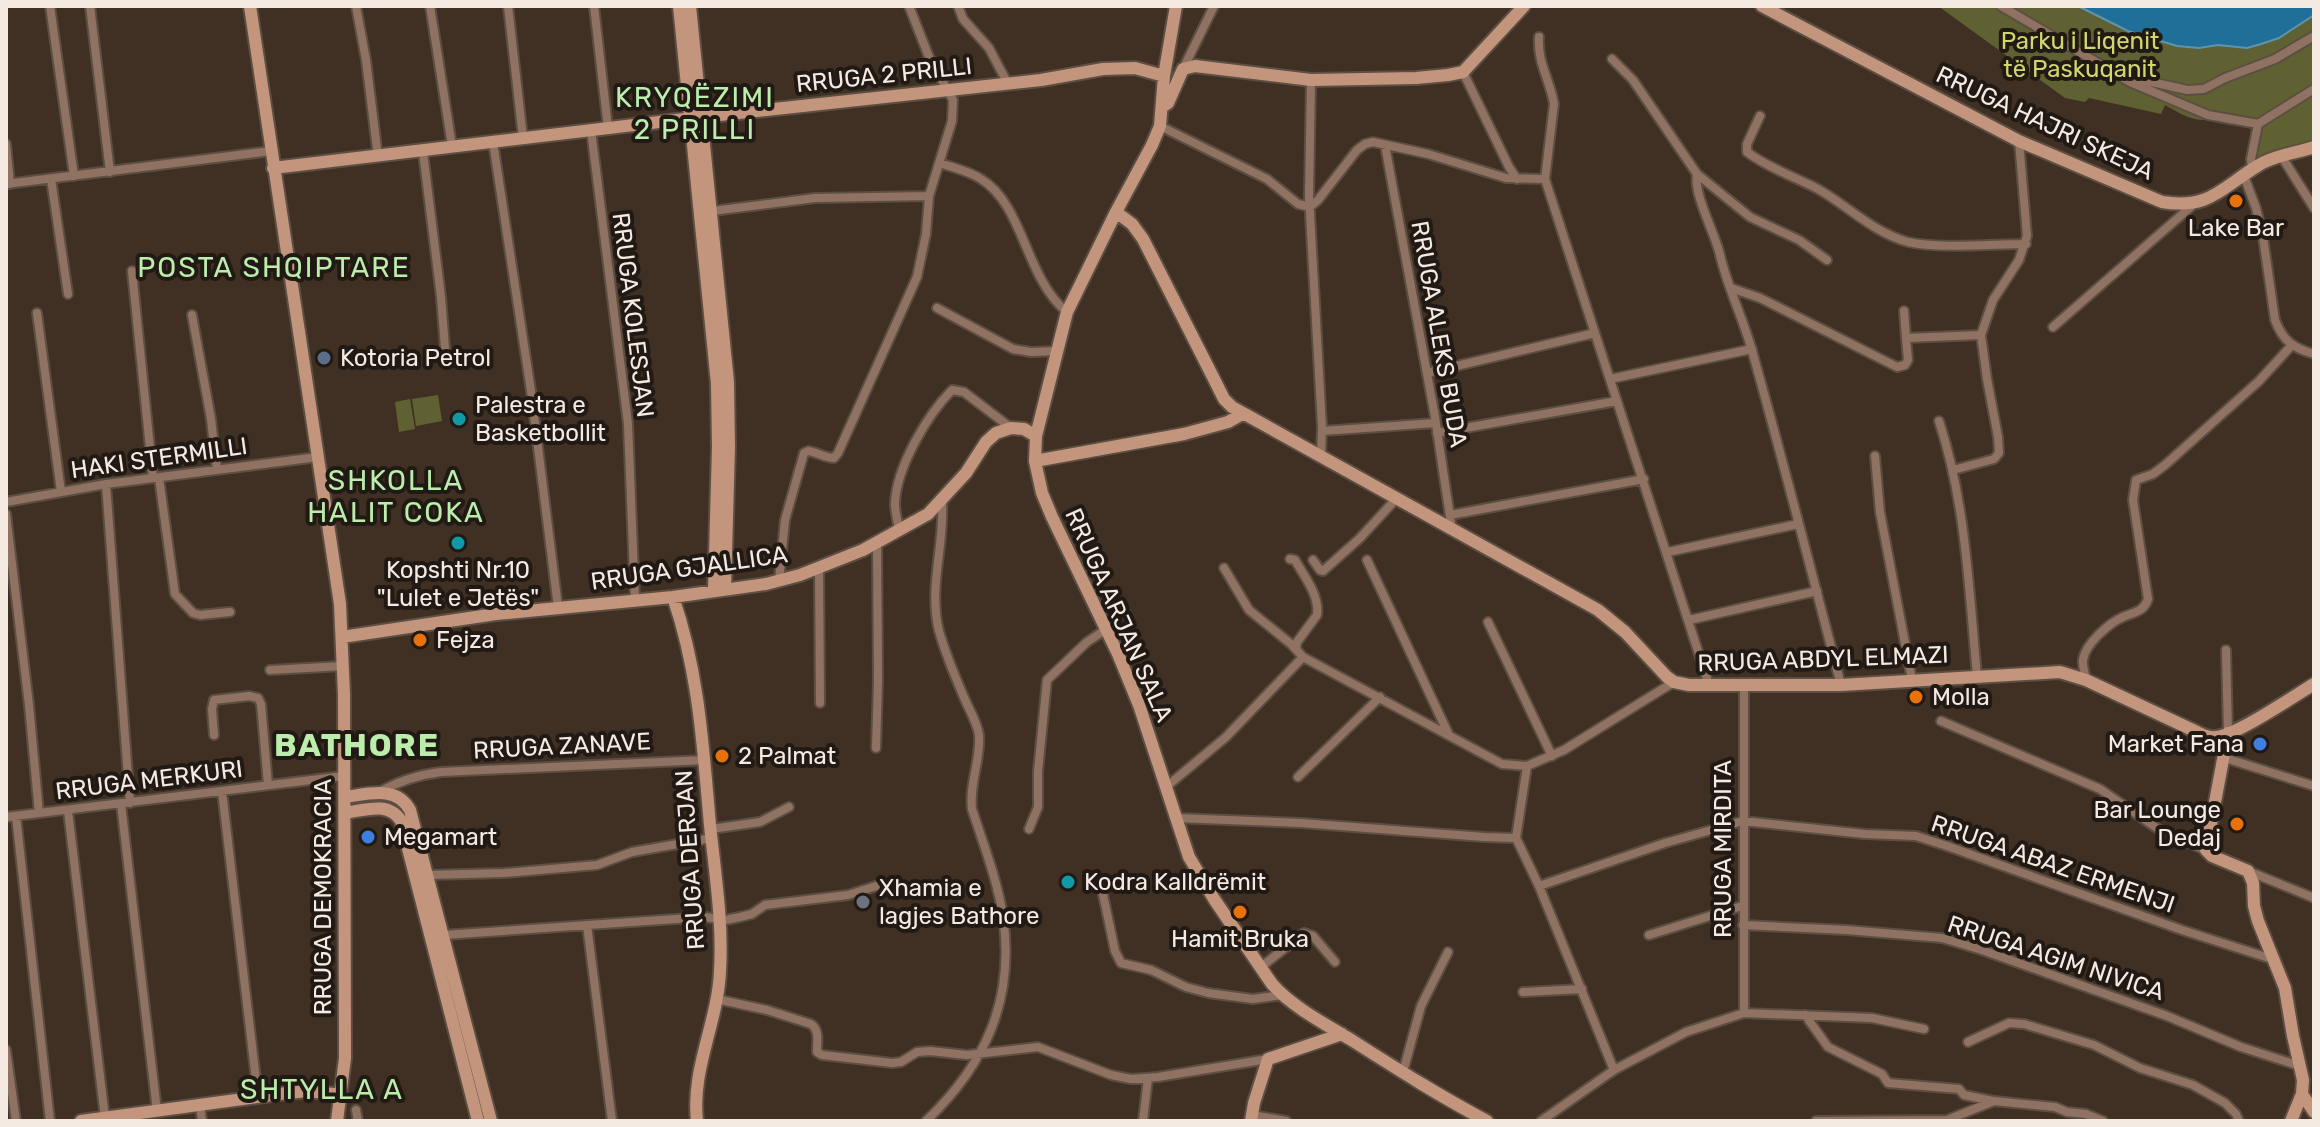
<svg xmlns="http://www.w3.org/2000/svg" width="2320" height="1127" font-family="Rubik,sans-serif">
  <rect width="100%" height="100%" fill="#3f3023"/>
  <path fill="#5f6132" d="M1938,6H2078L2128,31L2177,46L2199,48L2218,45L2247,48L2261,44L2279,38L2314,15V142L2246,161L2252,130C2237,117 2214,123 2195,119C2185,117 2174,110 2165,105L2161,114L2089,98L2085,102L2065,98Z
    M438,395L442,421L416,426L412,399Z
    M410,399L415,429L399,432L395,402Z"/>
  <path fill="#206f98" stroke="#6094ae" stroke-width="2" d="M2078,6H2314V15L2279,38L2261,44L2247,48L2218,45L2199,48L2177,46L2128,31Z"/>
  <g fill="none" stroke-linecap="round" stroke-linejoin="round">
    <defs>
      <path id="street" d="M50,6L74,176
        M90,6L110,172
        M356,6L366,60L378,157
        M430,6L452,146
        M508,6L523,138
        M594,6L608,128
        M958,6L963,19L989,48L1008,84
        M2001,6L2130,82L2208,115L2258,124
        M1539,37C1537,62 1550,80 1554,104L1545,179L1709,685
        M1612,59L1633,80L1697,174L1750,217L1799,240L1827,260
        M1183,69L1214,6
        M1463,72L1509,167L1517,179
        M1311,80L1309,196L1322,427L1321,457
        M2133,81L2143,80L2187,90L2204,89L2225,78L2275,59L2314,36
        M1760,116L1747,144V152C1768,168 1795,177 1818,189C1848,206 1874,233 1908,242C1939,249 1993,244 2026,244
        M1160,126L1267,179L1298,204L1310,207L1318,200L1357,150L1365,144L1373,142L1428,154L1506,178L1545,179
        M591,130L628,424L635,600
        M493,142L531,391L558,607
        M6,144L10,184
        M1385,145L1435,417L1452,530
        M423,152L441,297L446,361
        M2282,157L2314,208
        M940,163C954,168 969,171 981,179C1024,205 1025,278 1067,312
        M2252,170L2251,159L2258,124L2314,89
        M1697,174C1693,194 1715,233 1720,255C1728,289 1744,320 1753,354C1784,464 1812,574 1841,685
        M2244,176L2256,208L2263,237L2275,320C2283,341 2293,348 2314,354
        M51,179L68,294
        M6,184L271,151
        M712,211L815,198L929,196
        M132,271L153,478
        M1731,288L1760,298L1897,367L1905,365L1908,360L1906,338L1981,335
        M937,308L1013,349L1031,352L1057,351
        M1904,311L1906,338
        M37,313L61,492
        M192,315L211,419L217,470
        M2053,327L2194,204
        M1427,373L1595,333
        M1610,379L1752,349
        M1939,421C1966,503 1969,591 1977,676
        M1322,431L1436,423
        M1437,433L1617,401
        M1875,456L1880,512L1912,680
        M1953,470L1994,459L1999,453L1998,437L1987,379L1981,335L1993,300L2019,260L2027,236L2019,141
        M159,478L175,594L193,613L200,615L230,612
        M106,484L130,803
        M6,502L106,484L318,457
        M6,514L29,705L39,813
        M1450,515L1644,479
        M899,530C898,522 895,513 895,504C896,468 927,415 952,390L964,392L1011,428
        M1668,552L1798,524
        M1290,559L1295,560C1304,576 1320,596 1317,615L1297,642L1296,649
        M1313,560L1320,570L1323,571L1360,538L1396,499
        M1367,560L1448,733
        M1224,568L1249,610L1291,644L1303,657L1502,764L1527,766L1564,750L1674,682
        M819,569L820,703
        M779,581L785,520L804,453L808,451C817,452 825,458 834,458L838,453L917,277L926,234L929,196L952,121L953,100L929,57L909,6
        M1689,620L1817,591
        M1488,622L1552,756
        M2226,650L2228,733
        M270,670L343,666
        M2086,680C2085,673 2082,666 2083,660C2085,644 2109,623 2123,617C2134,612 2144,612 2148,599L2133,500L2136,480L2153,474L2165,465L2259,381L2291,346
        M1941,721L2100,789L2164,833L2206,850
        M214,735L212,709L214,700L249,696L258,698L261,704L268,785
        M876,748L878,681L877,542
        M2225,758L2314,786
        M1527,766L1516,838L1539,886L1614,1070
        M1298,777L1380,697
        M1166,787L1226,737L1303,657
        M222,791L258,1097
        M378,793C398,781 417,775 441,772L705,760
        M121,804L157,1111
        M68,811L105,1118
        M16,816L50,1121
        M6,817L344,776
        M1176,818L1301,823L1484,837L1516,838
        M711,829L760,822L789,807
        M1029,829L1038,807V771L1047,680L1087,642L1105,630
        M2248,871L2314,898
        M427,875L504,873L597,865L632,852L712,838
        M1101,885L1115,951L1121,963L1151,970L1186,987L1208,993L1253,999L1282,995
        M1539,886L1665,843L1743,821L1865,834L1916,836L1947,846L2182,930L2272,959
        M587,925L612,1121
        M1743,925L1847,930L1942,938L1982,950L2167,1016L2241,1047L2300,1066
        M443,935L705,917L725,920L740,917L752,914L765,905L848,895L876,886
        M1649,935L1742,906
        M1261,967L1304,933L1313,936L1335,962
        M1523,992L1582,989
        M716,999L767,1010L811,1024C820,1030 817,1042 817,1052L822,1055L892,1063L901,1062L917,1052L930,1051L967,1055L1038,1047L1111,1075L1131,1079L1158,1077L1268,1059
        M1744,1013V685
        M1805,1015L1828,1047L1882,1074L1888,1083L1959,1089L1964,1095L1993,1101
        M1968,1042L2009,1023L2024,1024L2094,1045L2140,1068L2193,1085L2225,1103L2236,1114L2239,1121
        M6,1050L16,1121
        M1403,1072L1421,1006L1448,952
        M200,1105L202,1121
        M356,1110L358,1121
        M1252,1115L1286,1121
        M926,1121C986,1064 1015,999 1003,916C997,879 983,843 972,809C969,783 981,760 979,735C977,721 968,708 963,695C954,674 945,652 939,631C928,587 945,545 942,501
        M1143,1121L1148,1078
        M1541,1121L1614,1070L1686,1032L1744,1013L1872,1018L1924,1029
        M1816,1121L1947,1120L1994,1101L2055,1107L2067,1112L2086,1114L2103,1121"/>
      <path id="secondary" d="M250,6L340,604L344,695L345,1058L337,1121
        M679,6L717,384L718,447L714,591
        M690,6L728,382L729,447L725,589
        M1176,6L1164,76L1160,126L1152,145L1116,212L1067,312L1036,436L1035,461L1042,493L1052,517L1118,654L1139,705L1189,857L1214,899L1272,984C1292,1007 1327,1025 1353,1041C1397,1069 1441,1097 1487,1121
        M1762,6L2019,141L2162,202C2210,210 2222,187 2259,165C2275,155 2297,153 2314,147
        M1162,107L1168,103L1183,69L1195,66L1311,80L1416,78L1448,75L1463,72L1524,6
        M273,168L701,117L1041,80L1103,69L1135,68L1164,76
        M1116,212L1132,224L1143,239L1215,381L1224,399L1232,407L1598,610L1625,632L1667,677L1674,682L1689,685H1841L2060,672L2086,680L2197,732C2203,735 2209,738 2216,737C2237,735 2294,696 2314,684
        M1035,461L1184,434L1228,422L1242,414
        M673,597C699,672 703,748 710,825C715,873 723,923 720,971C718,1022 691,1069 697,1121
        M342,637L496,614L673,597L766,584L800,575L863,550L928,514L966,473L986,442L996,433L1011,428L1024,429L1036,436
        M2228,733L2206,850L2212,856L2248,871L2253,883L2254,906L2258,921L2285,988L2293,1036L2303,1080L2302,1094L2291,1121
        M345,797C369,794 396,785 410,810L491,1121
        M345,813C365,810 389,801 401,821L478,1121
        M2302,1094L2314,1112
        M81,1121L287,1093L308,1091L342,1095
        M1251,1121L1254,1103L1268,1059L1342,1034"/>
    </defs>
    <use href="#street" stroke="#5c4e42" stroke-width="12"/>
    <use href="#secondary" stroke="#5c4e42" stroke-width="16"/>
    <use href="#street" stroke="#907263" stroke-width="8"/>
    <use href="#secondary" stroke="#c4957d" stroke-width="12"/>
  </g>
  <g fill="#e8710a" stroke="#211a14" stroke-width="3">
    <circle cx="2236" cy="201" r="8"/>
    <circle cx="420" cy="640" r="8"/>
    <circle cx="1916" cy="697" r="8"/>
    <circle cx="722" cy="756" r="8"/>
    <circle cx="2237" cy="824" r="8"/>
    <circle cx="1240" cy="912" r="8"/>
  </g>
  <circle fill="#5c6f8a" stroke="#211a14" stroke-width="3" cx="324" cy="358" r="8"/>
  <g fill="#0f9aa8" stroke="#211a14" stroke-width="3">
    <circle cx="459" cy="419" r="8"/>
    <circle cx="458" cy="543" r="8"/>
    <circle cx="1068" cy="882" r="8"/>
  </g>
  <g fill="#3f7fe0" stroke="#211a14" stroke-width="3">
    <circle cx="2260" cy="744" r="8"/>
    <circle cx="368" cy="837" r="8"/>
  </g>
  <circle fill="#6b7280" stroke="#211a14" stroke-width="3" cx="863" cy="902" r="8"/>
  <g text-anchor="middle" stroke-width="8" stroke-linejoin="round" paint-order="stroke">
    <g font-size="24" fill="#d2d66e" stroke="#211a14">
      <text x="2080" y="49">Parku i Liqenit<tspan x="2080" dy="28">të Paskuqanit</tspan></text>
    </g>
    <g font-size="24" fill="#f4eae2" stroke="#211a14">
      <text transform="translate(884 75) rotate(-6)" y="8">RRUGA 2 PRILLI</text>
      <text transform="translate(2045 123) rotate(25)" y="8">RRUGA HAJRI SKEJA</text>
      <text transform="translate(633 315) rotate(83)" y="8">RRUGA KOLESJAN</text>
      <text transform="translate(1439 334) rotate(80)" y="8">RRUGA ALEKS BUDA</text>
      <text transform="translate(159 458) rotate(-8)" y="8">HAKI STERMILLI</text>
      <text transform="translate(689 568) rotate(-8)" y="8">RRUGA GJALLICA</text>
      <text transform="translate(1119 615) rotate(66)" y="8">RRUGA ARJAN SALA</text>
      <text transform="translate(1823 659) rotate(-2)" y="8">RRUGA ABDYL ELMAZI</text>
      <text transform="translate(562 746) rotate(-3)" y="8">RRUGA ZANAVE</text>
      <text transform="translate(149 780) rotate(-7)" y="8">RRUGA MERKURI</text>
      <text transform="translate(1723 849) rotate(-90)" y="8">RRUGA MIRDITA</text>
      <text transform="translate(690 860) rotate(-94)" y="8">RRUGA DERJAN</text>
      <text transform="translate(2053 864) rotate(19)" y="8">RRUGA ABAZ ERMENJI</text>
      <text transform="translate(323 897) rotate(-90)" y="8">RRUGA DEMOKRACIA</text>
      <text transform="translate(2056 958) rotate(18)" y="8">RRUGA AGIM NIVICA</text>
    </g>
    <g font-size="24" fill="#f4eae2" stroke="#211a14" text-anchor="start">
      <text x="2236" y="236" text-anchor="middle">Lake Bar</text>
      <text x="340" y="366">Kotoria Petrol</text>
      <text x="475" y="413">Palestra e<tspan x="475" dy="28">Basketbollit</tspan></text>
      <text x="458" y="578" text-anchor="middle">Kopshti Nr.10<tspan x="458" dy="28">"Lulet e Jetës"</tspan></text>
      <text x="436" y="648">Fejza</text>
      <text x="1932" y="705">Molla</text>
      <text x="2244" y="752" text-anchor="end">Market Fana</text>
      <text x="738" y="764">2 Palmat</text>
      <text x="2221" y="818" text-anchor="end">Bar Lounge<tspan x="2221" dy="28">Dedaj</tspan></text>
      <text x="384" y="845">Megamart</text>
      <text x="1084" y="890">Kodra Kalldrëmit</text>
      <text x="879" y="896">Xhamia e<tspan x="879" dy="28">lagjes Bathore</tspan></text>
      <text x="1240" y="947" text-anchor="middle">Hamit Bruka</text>
    </g>
    <g font-size="28" letter-spacing="2" fill="#bcedac" stroke="#211a14">
      <text x="695" y="107">KRYQËZIMI<tspan x="695" dy="32">2 PRILLI</tspan></text>
      <text x="274" y="277">POSTA SHQIPTARE</text>
      <text x="396" y="490">SHKOLLA<tspan x="396" dy="32">HALIT COKA</tspan></text>
      <text x="322" y="1099">SHTYLLA A</text>
    </g>
    <g font-size="32" font-weight="bold" letter-spacing="2" fill="#bcedac" stroke="#211a14">
      <text x="357" y="756">BATHORE</text>
    </g>
  </g>
  <rect width="2320" height="1127" fill="none" stroke="#f4eae2" stroke-width="16"/>
</svg>
